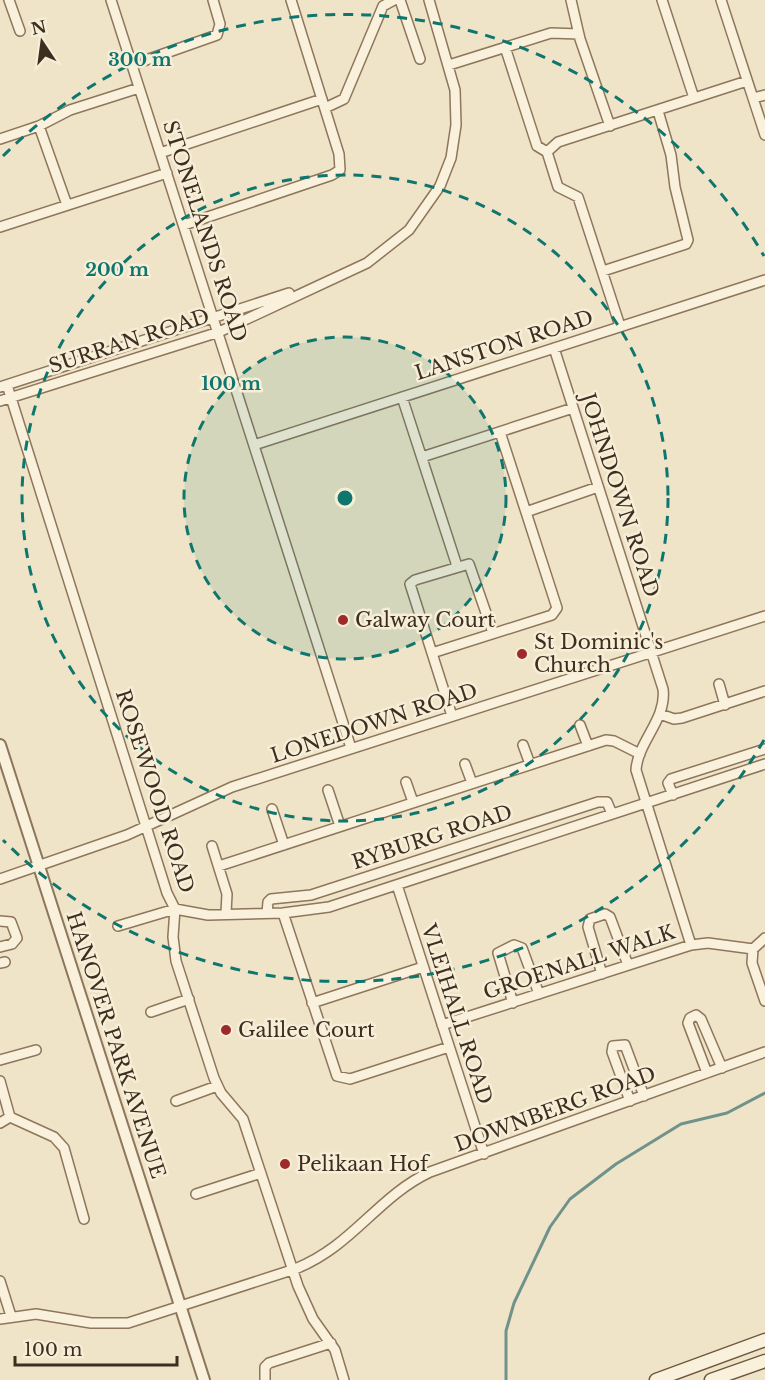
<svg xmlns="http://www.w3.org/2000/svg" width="765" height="1380" font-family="'Libre Baskerville',serif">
  <rect width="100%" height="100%" fill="#f0e4c8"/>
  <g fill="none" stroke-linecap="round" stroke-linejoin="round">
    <path stroke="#6f938a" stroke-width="3" d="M506,1380V1331L514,1303L550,1227L570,1199L616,1164L681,1124L727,1113L765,1093"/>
    <defs>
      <path id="minor" d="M9,0L20,31
        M111,0L351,748
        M400,0L420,59
        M571,0L580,39L610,126
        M662,0L694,98
        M721,0L765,135
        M505,47L537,146L547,152L558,142L747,81
        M132,65L217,35L220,24L213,0
        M449,65L551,33L579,34
        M753,98L765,95
        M325,108L344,99L383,6L394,0
        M39,126L67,205
        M0,139L39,126L70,110L139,88
        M547,152L558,187L578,197L620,326
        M160,153L322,99
        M184,225L332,175L340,170L339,154L291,0
        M0,227L167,173
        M603,271L686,244L688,240L675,187L671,155L658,111
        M554,348L663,689C667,719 638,741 636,770L691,945
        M7,385L167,893L175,909L173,937L176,961L214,1078L221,1093L243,1119L298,1286L313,1319L335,1350L344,1380
        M0,387L289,293
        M402,397L457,566
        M0,401L219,332L367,263L409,230L440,186L451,158L456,125L455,90L429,0
        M254,445L765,280
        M422,457L573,408
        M526,512L598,487
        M432,653L552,615L557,608L500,432
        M719,684L725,705
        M660,714L674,719L682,718L765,691
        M452,716L410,584L415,580L469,564L493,633
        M580,725L588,746
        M523,745L530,764
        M465,764L472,783
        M406,782L413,802
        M328,790L340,826
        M673,795L668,783L671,779L765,749
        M272,809L284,845
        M212,846L227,894L226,913
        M219,866L606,740L614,741L640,754
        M0,879L127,835L232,787L765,616
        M397,885L484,1154
        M267,913L268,902L271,899L311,895L598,802H607L612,814
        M283,913L337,1076L350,1079L449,1047
        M0,921L11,922L17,938L12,944L0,947
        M118,926L175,909L208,915L283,913L329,907L765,764
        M753,949L765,938
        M0,963L5,962
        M602,974L588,927L590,919L605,914L610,917L628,965
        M312,1003L423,967
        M513,1003L498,953L514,945L522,948L539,994
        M151,1012L189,999
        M442,1025L691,945L708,943L753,949L752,963L765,1001
        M0,1060L36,1050
        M707,1073L688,1023L690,1018L696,1015L701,1019L722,1068
        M0,1081L10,1117
        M176,1101L217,1086
        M630,1101L612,1052L613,1046L625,1045L644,1096
        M10,1117L54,1137L64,1148L84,1219
        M0,1123L10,1117
        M196,1194L261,1173
        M0,1281L11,1316
        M0,1319L36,1314L91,1323H128L295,1269C353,1246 377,1197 430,1172L765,1052
        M265,1380V1367L269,1363L331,1343"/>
      <path id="tertiary" d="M0,745L204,1380"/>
      <path id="secondary" d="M656,1380L765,1340
        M711,1380L765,1361"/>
    </defs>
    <use href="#minor" stroke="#8d765c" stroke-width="12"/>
    <use href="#tertiary" stroke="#8d765c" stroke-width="14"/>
    <use href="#secondary" stroke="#6f573f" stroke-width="15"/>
    <use href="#minor" stroke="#faf1dc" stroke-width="9"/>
    <use href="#tertiary" stroke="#faf1dc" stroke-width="10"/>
    <use href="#secondary" stroke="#faf1dc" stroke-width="12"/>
  </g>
  <circle cx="345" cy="498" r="161" fill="#0f766e" fill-opacity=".12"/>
  <g fill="none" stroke="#0f766e" stroke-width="3" stroke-dasharray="10 8">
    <circle cx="345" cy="498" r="161"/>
    <circle cx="345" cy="498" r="323"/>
    <path d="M764 740A484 484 0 0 1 3 840M3 156A484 484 0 0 1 764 256"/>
  </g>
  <g fill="#9e2a2b" stroke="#f7eed8" stroke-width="2">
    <circle cx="343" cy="620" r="6"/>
    <circle cx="522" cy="654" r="6"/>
    <circle cx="226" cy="1030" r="6"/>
    <circle cx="285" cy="1164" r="6"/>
  </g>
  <g text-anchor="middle" stroke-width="5" stroke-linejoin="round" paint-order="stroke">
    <g font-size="20" fill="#3d2e20" stroke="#f7eed8">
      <text transform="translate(205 231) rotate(72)" y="7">STONELANDS ROAD</text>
      <text transform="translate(129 341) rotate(-18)" y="7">SURRAN ROAD</text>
      <text transform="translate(504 345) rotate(-18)" y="7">LANSTON ROAD</text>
      <text transform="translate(620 495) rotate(72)" y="7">JOHNDOWN ROAD</text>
      <text transform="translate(374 723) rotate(-18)" y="7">LONEDOWN ROAD</text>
      <text transform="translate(155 791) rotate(72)" y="7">ROSEWOOD ROAD</text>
      <text transform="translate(432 837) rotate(-18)" y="7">RYBURG ROAD</text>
      <text transform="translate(579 962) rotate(-18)" y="7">GROENALL WALK</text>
      <text transform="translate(457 1014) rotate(72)" y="7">VLEIHALL ROAD</text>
      <text transform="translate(116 1045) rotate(72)" y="7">HANOVER PARK AVENUE</text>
      <text transform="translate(555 1109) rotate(-20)" y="7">DOWNBERG ROAD</text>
    </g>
    <g font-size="20" fill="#3d2e20" stroke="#f7eed8" text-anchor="start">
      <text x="355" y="627">Galway Court</text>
      <text x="534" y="649">St Dominic's<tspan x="534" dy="23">Church</tspan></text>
      <text x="238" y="1037">Galilee Court</text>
      <text x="297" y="1171">Pelikaan Hof</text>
    </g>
  </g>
  <circle cx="345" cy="498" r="9" fill="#0f766e" stroke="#f7eed8" stroke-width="3"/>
  <g font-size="18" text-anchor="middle" font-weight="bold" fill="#0f766e" stroke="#f7eed8" stroke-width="5" stroke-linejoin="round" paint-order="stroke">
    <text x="140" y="66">300 m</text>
    <text x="117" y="276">200 m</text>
    <text x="231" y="390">100 m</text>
  </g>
  <g transform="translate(42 42) rotate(347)" stroke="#f7eed8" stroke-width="4.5" paint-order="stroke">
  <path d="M0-4.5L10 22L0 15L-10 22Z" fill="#3d2e20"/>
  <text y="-9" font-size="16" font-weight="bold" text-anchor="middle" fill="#3d2e20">N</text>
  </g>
  <path d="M15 1356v9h162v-9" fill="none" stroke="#3d2e20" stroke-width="3"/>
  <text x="24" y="1356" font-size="18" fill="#3d2e20" stroke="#f7eed8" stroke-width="4.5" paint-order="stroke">100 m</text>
</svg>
